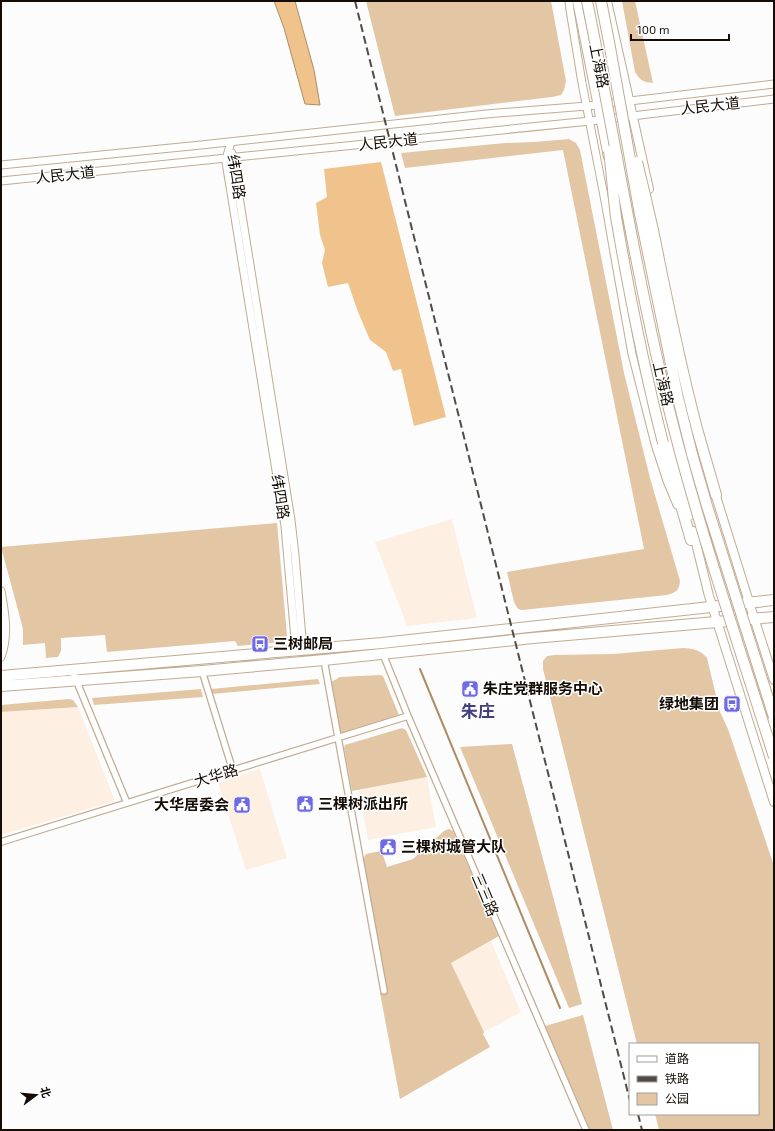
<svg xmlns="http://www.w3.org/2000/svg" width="775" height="1131" font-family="'Exo 2','Noto Sans SC',sans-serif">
  <rect width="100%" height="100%" fill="#fcfcfc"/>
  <path fill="#fdf0e3" d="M452,519L477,618L407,626L375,542Z
    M78,707L115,801L1,835V712Z
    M260,769L287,858L246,870L218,783Z
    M427,777L436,827L368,840L359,790Z
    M491,941L521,1012L484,1032L451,963Z"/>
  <path fill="#e3c6a4" d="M366,1H551L566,81L564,90L561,95L552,97L395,116Z
    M622,1H635L653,83C643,82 641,81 635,72Z
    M569,139L576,143L580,150L624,373L650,478L680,581C679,591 676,592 667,595L522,610L518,609L514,602L507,572L644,549L563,150L405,168L401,153L505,143L534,142Z
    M277,523L287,636L286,640L281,642L238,646L235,641L107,652L105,635L61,638V651L58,657L46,658L45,643L23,645V630L21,621L1,547Z
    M683,648C694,649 699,649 707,658L720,712L728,729L774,866V1130H659L655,1114H758V1044H637L543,669V661L547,656L555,655L613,654Z
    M380,675L383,676L399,715L341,733L331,682L340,677Z
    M318,679L320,684L212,694L211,689Z
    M201,689L203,697L94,705L92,698Z
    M69,699L73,700L78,707L1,712V705Z
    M402,728L406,730L427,777L352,791L344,748L345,745Z
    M512,744L582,1004L569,1008L460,747Z
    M449,829L453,831L499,936L451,963L484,1032L483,1034L490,1047L400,1099L380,993L386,992L363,859L366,854L381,851L382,852L387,867L413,859L444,831Z
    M583,1015L613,1130H590L545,1026Z"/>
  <path fill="#f0c38d" d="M381,162L446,417L414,426L401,369L393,371L386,352L370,340L358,312L348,283L328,287L322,263L325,250L320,235L316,203L327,197L324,169Z"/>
  <path fill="#f0c38d" stroke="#ae8c64" d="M274,1H295L314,70L320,105L305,104L284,28Z"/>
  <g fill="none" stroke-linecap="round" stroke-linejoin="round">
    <path stroke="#ae8c64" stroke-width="2" d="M420,669L560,1008"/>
    <defs>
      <path id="minor" d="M385,659L408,716L586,1130
        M324,660L384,991
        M72,670L127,803
        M202,671L233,771
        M1,842L408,716"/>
      <path id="tertiary" d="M569,1L570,10L582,83L605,201L616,264L632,354L655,444L667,481L677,505
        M231,142L226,159V162L285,526L296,650
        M232,153L291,520L295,555L303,650
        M1,165L201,145L486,114L587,106L774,84
        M1,181L590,121L774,99
        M1,591C5,612 9,636 1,657"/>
      <path id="secondary" d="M577,1L608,157
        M607,1L649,189
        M629,263L648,354L689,516
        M714,490L749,602L774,680
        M693,531L709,596L774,802"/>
      <path id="trunk" d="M699,436L716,495
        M663,443L691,540
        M1,676L382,643L774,600
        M1,686L202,671L324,660L533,638L774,617"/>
    </defs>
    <use href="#minor" stroke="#c2ab91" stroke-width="8"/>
    <use href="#tertiary" stroke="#c2ab91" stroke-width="9"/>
    <use href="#secondary" stroke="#c2ab91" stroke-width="10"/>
    <use href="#trunk" stroke="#c2ab91" stroke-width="12"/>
    <use href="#minor" stroke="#fff" stroke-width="5.5"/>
    <use href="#tertiary" stroke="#fff" stroke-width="7"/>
    <use href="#secondary" stroke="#fff" stroke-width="8"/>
    <use href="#trunk" stroke="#fff" stroke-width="10"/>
    <path stroke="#524c46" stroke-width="2" stroke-dasharray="8 4" stroke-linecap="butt" d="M355,1L630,1101
      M638,1114L642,1130"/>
    <defs>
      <path id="trunk-bridge" d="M587,1C614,134 635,269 667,401C696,521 737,639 774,757
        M601,1L609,42L639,209L678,398L692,454L707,506L774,717
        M609,151C612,173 613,195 616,217C629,293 644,368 663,443
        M637,162C645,195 653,227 659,260C671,319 683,378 699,436"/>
    </defs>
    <use href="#trunk-bridge" stroke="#c2ab91" stroke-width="12" stroke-linecap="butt"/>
    <use href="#trunk-bridge" stroke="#fff" stroke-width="10"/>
  </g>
  <defs>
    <symbol id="bus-square" viewBox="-11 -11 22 22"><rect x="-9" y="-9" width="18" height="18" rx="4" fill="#6e6ae4" stroke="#fff"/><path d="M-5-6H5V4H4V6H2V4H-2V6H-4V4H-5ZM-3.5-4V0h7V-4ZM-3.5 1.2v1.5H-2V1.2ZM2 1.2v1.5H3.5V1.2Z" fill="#fff"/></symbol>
    <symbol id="civic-square" viewBox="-11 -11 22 22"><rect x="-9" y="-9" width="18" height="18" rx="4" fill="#6e6ae4" stroke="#fff"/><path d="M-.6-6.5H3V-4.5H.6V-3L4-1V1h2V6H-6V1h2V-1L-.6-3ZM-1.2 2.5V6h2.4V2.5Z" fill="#fff"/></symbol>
  </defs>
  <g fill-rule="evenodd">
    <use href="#bus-square" x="250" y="634" width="20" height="20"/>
    <use href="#civic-square" x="460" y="679" width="20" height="20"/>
    <use href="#bus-square" x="722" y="694" width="20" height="20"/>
    <use href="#civic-square" x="295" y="794" width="20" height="20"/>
    <use href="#civic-square" x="232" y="795" width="20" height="20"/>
    <use href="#civic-square" x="378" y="837" width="20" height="20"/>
  </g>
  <g text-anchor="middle" stroke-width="3" stroke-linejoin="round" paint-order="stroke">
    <g font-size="15" fill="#150d05" stroke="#fff">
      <text transform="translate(599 66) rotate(79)" y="5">上海路</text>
      <text transform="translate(710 106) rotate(-6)" y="5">人民大道</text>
      <text transform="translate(388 142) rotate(-6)" y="5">人民大道</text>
      <text transform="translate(65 175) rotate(-6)" y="5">人民大道</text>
      <text transform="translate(236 177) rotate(81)" y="5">纬四路</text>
      <text transform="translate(663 384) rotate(77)" y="5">上海路</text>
      <text transform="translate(280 497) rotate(81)" y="5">纬四路</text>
      <text transform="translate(216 776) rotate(-17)" y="5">大华路</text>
      <text transform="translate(485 895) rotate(67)" y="5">三三路</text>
    </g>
    <g font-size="15" font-weight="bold" fill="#150d05" stroke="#fff" text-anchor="start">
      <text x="273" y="649">三树邮局</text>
      <text x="483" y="694">朱庄党群服务中心</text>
      <text x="719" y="709" text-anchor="end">绿地集团</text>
      <text x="318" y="809">三棵树派出所</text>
      <text x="229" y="810" text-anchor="end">大华居委会</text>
      <text x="401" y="852">三棵树城管大队</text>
    </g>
    <g font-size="17" font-weight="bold" fill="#40417d" stroke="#fff">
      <text x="478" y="717">朱庄</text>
    </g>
  </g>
  <rect width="775" height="1131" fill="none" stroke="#150d05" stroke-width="4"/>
  <rect x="629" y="1043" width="130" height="72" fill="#ffffff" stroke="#a19e9b"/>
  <rect x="637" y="1056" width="20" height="6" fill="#ffffff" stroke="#a19e9b"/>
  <text x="665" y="1063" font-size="12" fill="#150d05">道路</text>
  <rect x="637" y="1076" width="20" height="6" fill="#524c46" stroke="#a19e9b"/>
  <text x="665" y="1083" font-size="12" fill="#150d05">铁路</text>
  <rect x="637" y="1093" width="20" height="12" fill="#e3c6a4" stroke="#a19e9b"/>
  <text x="665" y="1103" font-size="12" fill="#150d05">公园</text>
  <g transform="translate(36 1095) rotate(74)" stroke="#ffffff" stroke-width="3" paint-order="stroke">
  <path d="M0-3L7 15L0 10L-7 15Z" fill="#150d05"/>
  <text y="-6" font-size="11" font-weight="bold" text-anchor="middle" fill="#150d05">北</text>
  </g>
  <path d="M631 34v6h98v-6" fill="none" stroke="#150d05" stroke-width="2"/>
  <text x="637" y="34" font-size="12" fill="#150d05" stroke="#ffffff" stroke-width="3" paint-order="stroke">100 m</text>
</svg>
